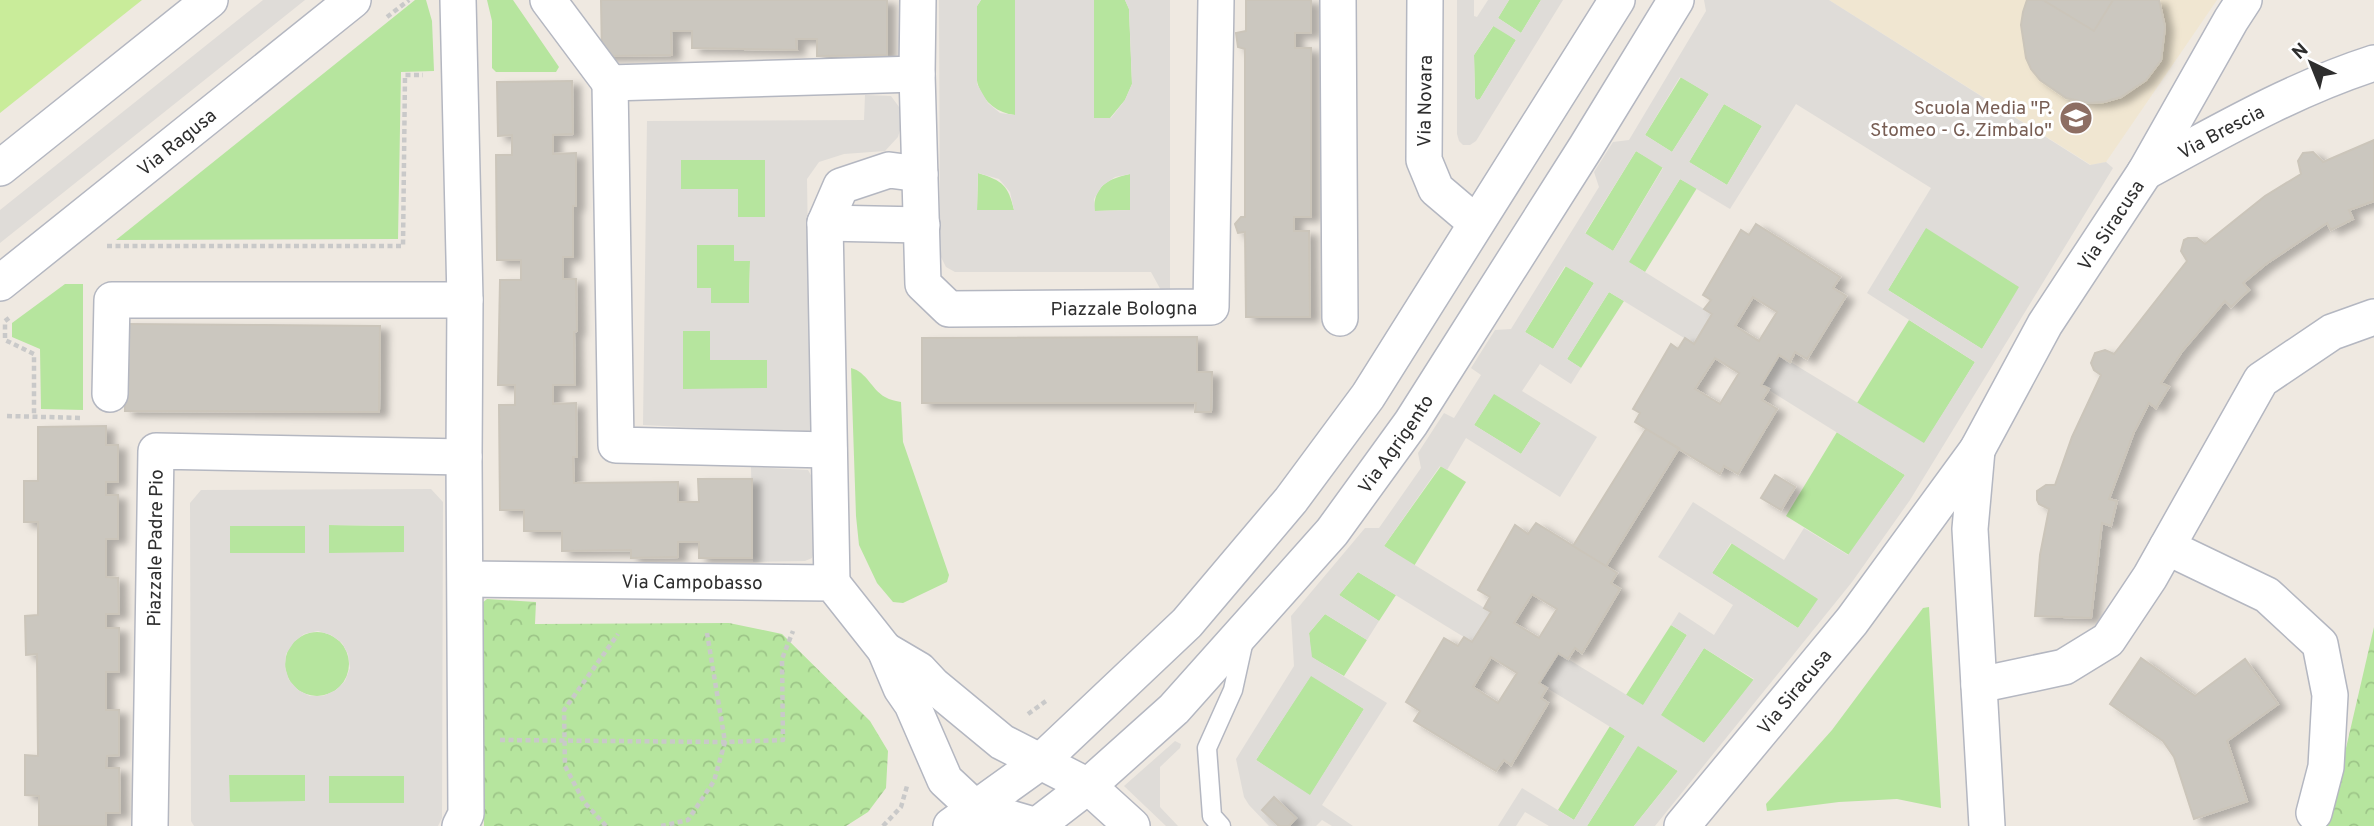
<svg xmlns="http://www.w3.org/2000/svg" width="2374" height="826" font-family="Overpass,sans-serif">
  <defs>
    <pattern id="park-crowns" width="20" height="18" patternUnits="userSpaceOnUse" patternTransform="scale(1.75)"><rect width="20" height="18" fill="#b6e59e"/><path d="M2 6a3 3 0 1 1 6 0M12 15a3 3 0 1 1 6 0" fill="none" stroke="#9dc588"/></pattern>
    <filter id="shadow"><feDropShadow dx="8" dy="4.5" stdDeviation="3.5" flood-color="#0004"/></filter>
  </defs>
  <rect width="100%" height="100%" fill="#efe9e1"/>
  <path fill="#f0e6d1" d="M1829,0H2217L2106,162L2091,165Z"/>
  <path fill="#b6e59e" d="M415,0H426L432,21L434,71L401,72L398,239L116,240Z
    M487,0H513L559,67L556,72H496L492,68V21Z
    M981,0H1015V115C998,113 984,103 978,85C974,73 977,22 977,6Z
    M1094,0H1125L1129,9L1132,84L1125,100L1110,118H1093Z
    M1509,0H1541L1521,33L1498,18Z
    M1494,25L1516,40L1480,99L1477,100L1475,98L1474,55Z
    M1681,77L1709,94L1672,152L1645,135Z
    M1724,104L1762,126L1727,185L1689,162Z
    M1636,151L1663,167L1613,251L1585,234Z
    M681,160H765V217H737L738,190L681,189Z
    M978,173C1003,181 1008,185 1014,210L977,211Z
    M1130,174V210L1094,211C1094,186 1107,179 1130,174Z
    M1680,179L1697,188L1645,272L1628,262Z
    M1926,227L2020,287L1982,349L1888,290Z
    M697,245H734L750,261L749,303H710L697,288Z
    M1566,266L1594,283L1553,349L1525,332Z
    M65,284H83V410L41,409L40,349L12,337V323Z
    M1609,292L1624,301L1581,368L1567,359Z
    M1909,320L1975,362L1924,444L1857,403Z
    M683,331H710V360H768L767,389H683Z
    M851,368C867,372 871,389 885,397C890,400 896,401 901,402L903,442L949,575L947,582L903,603L893,602L877,583L859,545L856,516Z
    M1494,393L1541,423L1521,454L1474,425Z
    M1837,432L1905,475L1849,555L1786,516Z
    M1441,466L1466,482L1414,566L1384,546Z
    M328,525L404,526V553H328Z
    M229,526H305V554L229,553Z
    M1732,543L1819,599L1798,628L1712,573Z
    M1358,572L1396,595L1379,621L1339,595Z
    M1929,607L1941,808L1897,799L1839,802L1767,811L1766,804L1832,730L1923,608Z
    M1325,614L1367,640L1344,676L1311,657L1309,633Z
    M1671,625L1687,635L1643,706L1626,695Z
    M285 664a32 32 0 1 1 64 0a32 32 0 1 1-64 0Z
    M1704,648L1754,680L1704,743L1660,716Z
    M1311,675L1364,709L1310,796L1256,760Z
    M1610,726L1625,736L1574,820L1558,810Z
    M1638,745L1678,771L1634,826H1587Z
    M229,775H305V802H229Z
    M329,776H404V803H328Z"/>
  <path fill="url(#park-crowns)" d="M487,599L536,602L535,624L729,623L782,634L870,721L888,751L886,788L868,812L846,826H484L482,603Z
    M2374,627V826H2328Z"/>
  <path fill="#c9ec9a" d="M0,0H142L0,113Z"/>
  <path fill="#dfdcd8" fill-rule="evenodd" d="M263,0H305L0,243V210Z
    M939,0H981L977,6V84L988,103L1000,113L1015,115V0H1094V118H1111L1125,100L1132,84L1129,9L1125,0H1170V293L1163,294L1151,272H955L946,267L940,255ZM978,173L999,179L1010,192L1014,210H977ZM1130,174V210L1095,211L1094,199L1102,186L1115,177Z
    M1457,0H1474V16L1477,17L1488,0H1509L1498,18L1521,33L1541,0H1563L1476,141L1470,145H1463L1459,141L1457,134ZM1493,26L1516,40L1480,99L1477,100L1475,97L1474,55Z
    M1704,0H1829L2090,165L2106,162L2113,168L1910,500L1852,582L1655,826H1634L1678,771L1638,746L1587,826H1549L1525,812L1516,826H1498L1522,788L1574,820L1625,736L1539,683L1558,653L1643,705L1687,635L1671,625L1679,612L1714,635L1733,605L1658,557L1693,502L1784,560L1804,528L1848,555L1905,475L1761,385L1779,355L1924,443L1975,362L1867,293L1931,188L1796,104L1730,209L1680,179L1629,262L1712,314L1694,344L1609,292L1567,359L1581,368L1571,384L1540,364L1522,391L1597,437L1560,497L1466,438L1447,470L1440,466L1384,546L1491,612L1472,642L1358,572L1339,595L1379,621L1367,640L1325,614L1309,633L1312,657L1387,703L1322,805L1353,826H1332L1322,820L1316,826H1289L1296,818L1274,798L1262,809L1279,826H1269L1249,805L1244,797L1236,759L1294,666L1291,616L1365,528H1379L1421,468L1418,453L1444,413L1454,418L1481,375L1471,368L1495,330L1511,329L1599,187L1594,172L1613,142L1629,140L1706,11ZM1680,77L1709,94L1672,152L1645,135ZM1724,104L1762,126L1727,185L1689,162ZM1636,151L1663,168L1613,251L1585,233ZM1926,228L2019,287L1982,349L1888,290ZM1565,266L1594,283L1553,349L1525,332ZM1494,394L1541,423L1521,454L1474,425ZM1731,543L1818,599L1798,628L1712,573ZM1704,648L1754,679L1704,743L1661,715ZM1311,676L1364,709L1310,795L1256,760Z
    M865,95L891,96L899,107L902,123L898,137L885,151L844,154L819,162L807,179L811,433L643,425L647,121L864,120ZM681,160H765V217H738V189H681ZM697,245H734V261H750L749,303H711V288H697ZM683,331H710V360H767V388L683,389Z
    M751,467L808,470L812,477L814,552L812,558L805,561L753,562Z
    M431,489L443,502L442,818L438,826H194L191,821L190,503L201,490ZM329,525L404,526V552L329,553ZM230,526H305V553H230ZM318,631L331,635L342,643L348,654L350,668L345,681L336,690L323,696H310L298,690L289,680L285,667L286,654L294,642L304,634ZM229,775H305V801L230,802ZM329,776H404V803H329Z
    M1175,741L1181,744L1180,748L1160,767V807L1178,826H1166L1124,786Z"/>
  <path fill="#cbc7bf" stroke="#cbc5ba" stroke-width="2" fill-rule="evenodd" filter="url(#shadow)" d="M601,0H887V55L817,56V39H796L797,50L692,48V31H671L672,55L602,56Z
    M1246,0H1311V33H1295V48H1311V217H1294V231H1309L1310,317H1246L1245,232L1238,233L1235,224L1241,217H1245V49L1238,47L1236,33L1246,31Z
    M2027,0H2043L2094,31L2113,0H2159L2165,27L2161,60L2146,80L2121,97L2104,102L2089,103L2066,98L2040,80L2031,69L2026,58L2021,25L2023,12Z
    M2043,0H2113L2094,31Z
    M572,81L573,134L553,135V154L576,153V206H573V257H563V279H576L577,331L574,332L575,385H553V404L576,403L577,457H573L574,483L678,482V502H699L698,479H752V558H699V542H678V557L631,558V550L562,551V531H524V510H500L499,405H515V385H498L500,280H521V260H497L496,155H512V135L498,136L497,82Z
    M2374,140V201L2349,210L2353,219L2331,230L2327,223L2266,264L2243,283L2249,290L2231,307L2225,301L2183,350L2161,383L2169,387L2156,408L2149,403L2134,432L2109,499L2117,501L2111,526L2102,523L2091,618L2035,616L2040,555L2049,509L2039,504L2037,500V491L2046,485H2055L2072,437L2101,375L2094,370L2091,363L2095,353L2105,350L2114,354L2187,261L2181,251L2184,240L2188,238H2197L2205,244L2265,196L2301,174L2298,161L2303,153L2313,152L2323,162Z
    M1756,224L1840,277L1833,288L1846,296L1807,359L1795,352L1790,362L1779,355L1761,385L1769,389L1762,400L1777,409L1738,474L1724,466L1720,474L1635,422L1640,413L1633,409L1671,344L1678,349L1685,338L1694,344L1712,314L1704,309L1711,300L1703,295L1741,230L1749,235ZM1753,297L1777,312L1759,341L1735,326ZM1715,358L1739,373L1720,404L1695,389Z
    M126,324L380,326L379,412L125,411Z
    M1197,337V372H1212L1211,412H1195L1196,403H922V338Z
    M106,426V445H118V482H106V495H118V539H106V577L118,578L119,614H106V628H119V672H106V710H119V755L107,756L106,768H119L120,813H106V826H39V796L25,795V755L38,756L37,654L26,655L25,616L38,615V522H24V481H38V427Z
    M1646,429L1679,448L1606,566L1573,546Z
    M1775,475L1795,487L1781,510L1761,498Z
    M1536,523L1617,573L1611,583L1620,589L1582,653L1575,648L1568,659L1558,653L1539,683L1547,688L1541,698L1548,703L1511,765L1504,760L1496,771L1414,721L1420,711L1406,702L1444,638L1458,646L1464,637L1472,642L1491,612L1484,608L1490,597L1478,590L1515,525L1528,534ZM1532,594L1557,609L1539,638L1514,623ZM1491,657L1517,673L1498,703L1473,687Z
    M2141,658L2195,696L2245,659L2278,704L2227,741L2247,801L2194,819L2174,757L2163,741L2110,704Z
    M1274,797L1296,818L1289,826H1279L1262,810Z"/>
  <g fill="none" stroke-linecap="round" stroke-linejoin="round">
    <defs>
      <path id="lane" d="M1221,826L1212,816L1207,748L1233,690L1244,640"/>
      <g id="street">
        <path d="M458,0L465,300L464,457L466,814L460,826"/>
        <path d="M548,0L610,83"/>
        <path id="s1" d="M918,0L917,74L923,284L949,309L1211,307L1216,0"/>
        <path d="M1338,0L1340,318"/>
        <path d="M1425,0L1424,160L1436,189L1476,223"/>
        <path d="M0,168L210,0"/>
        <path id="s2" d="M2145,172C2219,132 2293,89 2374,63"/>
        <path d="M825,223L922,225"/>
        <path id="s3" d="M0,283L353,0"/>
        <path d="M110,394L112,300H465"/>
        <path d="M829,450L616,445L610,83L917,74"/>
        <path d="M1977,450L1970,529L1987,826"/>
        <path d="M2167,547L2267,595L2320,644L2330,695L2326,767L2314,813"/>
        <path id="s4" d="M466,579L832,583L885,650L901,688L912,704L945,780L975,808L1037,826"/>
        <path d="M832,583L825,223L841,186L889,170L920,174"/>
        <path d="M885,650L919,670L933,685L1002,742L1088,786L1132,826"/>
        <path d="M1979,685L2064,667L2108,640L2150,577L2261,380L2332,332L2374,317"/>
        <path id="s5" d="M150,826L156,451L464,457"/>
        <path d="M951,826L1040,762L1187,623L1291,500L1368,396L1617,0"/>
        <path id="s6" d="M1036,826L1088,786L1174,709L1332,532L1411,423L1586,147L1676,0"/>
        <path id="s7" d="M1682,826L1852,621L1977,450L2045,324L2145,172L2231,20L2244,0"/>
      </g>
    </defs>
    <use href="#lane" stroke="#b4b7c1" stroke-width="21"/>
    <use href="#street" stroke="#b4b7c1" stroke-width="38"/>
    <path stroke="#c9c9c9" stroke-width="4.5" stroke-dasharray="5 3.5" stroke-linecap="butt" d="M387,17L409,0
      M107,246H403L405,75H423
      M9,318L5,321V340L34,354V416
      M7,416L83,418
      M1028,714L1046,701
      M500,740L725,742L783,740L782,659L793,631
      M606,826L584,802L565,766L564,710L618,634
      M661,826L688,820L714,781L725,742L707,633
      M883,826L901,807L907,786"/>
    <use href="#lane" stroke="#fff" stroke-width="18"/>
    <use href="#street" stroke="#fff" stroke-width="35"/>
  </g>
  <defs>
    <symbol id="school-disc" viewBox="-11 -11 22 22"><circle r="9.5" fill="#8d6e63" stroke="#fff"/><path d="M0-5L7-2L0 1L-7-2ZM-4 1L0 2.5L4 1V4Q0 6-4 4Z" fill="#fff"/></symbol>
  </defs>
  <g fill-rule="evenodd">
    <use href="#school-disc" x="2057" y="99" width="38" height="38"/>
  </g>
  <g text-anchor="middle" stroke-width="6" stroke-linejoin="round" paint-order="stroke">
    <g font-size="19" fill="#2e2e2e" stroke="#fff">
      <text transform="translate(1424 101) rotate(-89)" y="7">Via Novara</text>
      <text dy="7" stroke="none"><textPath href="#s2" startOffset="86">Via Brescia</textPath></text>
      <text dy="7" stroke="none"><textPath href="#s3" startOffset="226">Via Ragusa</textPath></text>
      <text dy="7" stroke="none"><textPath href="#s7" startOffset="740">Via Siracusa</textPath></text>
      <text dy="7" stroke="none"><textPath href="#s1" startOffset="495">Piazzale Bologna</textPath></text>
      <text dy="7" stroke="none"><textPath href="#s6" startOffset="527">Via Agrigento</textPath></text>
      <text dy="7" stroke="none"><textPath href="#s5" startOffset="278">Piazzale Padre Pio</textPath></text>
      <text dy="7" stroke="none"><textPath href="#s4" startOffset="226">Via Campobasso</textPath></text>
      <text dy="7" stroke="none"><textPath href="#s7" startOffset="175">Via Siracusa</textPath></text>
    </g>
    <g font-size="19" fill="#785e54" stroke="#fff" text-anchor="end">
      <text x="2052" y="114">Scuola Media "P.<tspan x="2052" dy="22">Stomeo - G. Zimbalo"</tspan></text>
    </g>
  </g>
  <g transform="translate(2311 63) rotate(317)" stroke="#ffffff" stroke-width="5" paint-order="stroke">
  <path d="M0-5L12 26L0 18L-12 26Z" fill="#2e2e2e"/>
  <text y="-10" font-size="19" font-weight="bold" text-anchor="middle" fill="#2e2e2e">N</text>
  </g>
</svg>
